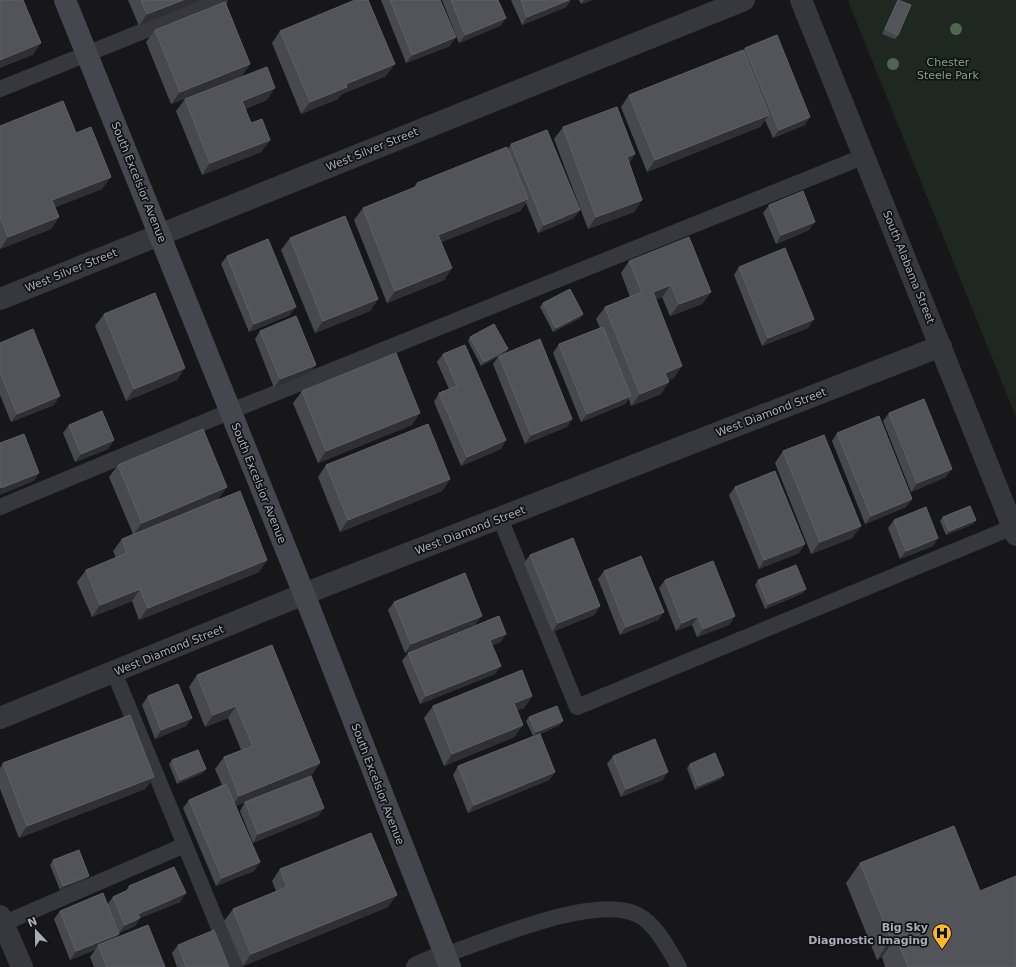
<svg xmlns="http://www.w3.org/2000/svg" width="1016" height="967" font-family="'DejaVu Sans',sans-serif">
  <rect width="100%" height="100%" fill="#171719"/>
  <path fill="#1e2720" d="M852,0H1016V417L848,1Z"/>
  <g fill="none" stroke-linecap="round" stroke-linejoin="round">
    <path stroke="#37383e" stroke-width="16" d="M0,89L220,0
      M0,507L231,411L865,156
      M500,518L577,707L1013,527
      M114,672L235,967
      M0,925L185,845
      M445,955C489,940 595,893 638,915C656,924 669,950 679,967"/>
    <path stroke="#37383e" stroke-width="22" d="M801,0L1016,535
      M0,299L744,0
      M0,718L304,594L941,346
      M0,916L22,967
      M417,967L445,955"/>
    <path stroke="#45474e" stroke-width="22" d="M65,0L304,594L450,967"/>
  </g>
  <g fill="#506552">
    <circle cx="956" cy="29" r="6"/>
    <circle cx="893" cy="64" r="6"/>
  </g>
  <path fill="#48494e" d="M128,0H201L200,1L139,26Z
    M381,0H440L450,46L406,63Z
    M442,0H498L506,18L500,26L459,43Z
    M511,0H571L566,7L522,25Z
    M579,0H592L581,4Z
    M898,0V35L895,39L882,34L896,4Z
    M155,30L250,64L242,76L171,104L146,42Z
    M280,31L386,76L342,94L338,99L301,114L272,43Z
    M745,48L805,125L773,138L765,120L760,127L647,172L621,107L629,95L743,51Z
    M185,99L267,100L245,109L251,123L270,140L261,152L202,175L176,111Z
    M0,126L102,189L55,207L59,217L51,229L0,249Z
    M563,127L635,154L629,163L642,200L634,212L588,229L554,139Z
    M511,144L574,218L538,233L526,203L520,211L441,242L452,268L444,280L387,303L354,220L363,208L413,188L417,183L508,149Z
    M769,205L809,230L776,244L763,213Z
    M290,238L378,299L370,311L315,333L281,250Z
    M227,256L290,315L249,332L221,264Z
    M629,261L711,292L702,304L670,316L662,297L656,299L674,378L668,380L661,394L631,406L629,399L625,404L581,422L553,353L559,344L600,328L596,319L605,307L630,297L621,273Z
    M739,267L814,319L808,328L762,346L734,275Z
    M543,303L583,314L580,318L553,332L540,307Z
    M104,314L177,380L126,401L95,326Z
    M260,331L310,373L274,388L255,339Z
    M470,337L505,353L572,419L567,427L525,444L493,364L498,357L481,366L468,341Z
    M0,343L54,405L11,422L0,395Z
    M443,354L506,440L501,449L461,466L434,402L439,393L449,389L437,362Z
    M302,391L412,425L318,463L293,403Z
    M889,413L946,477L911,492L883,421Z
    M69,425L114,440L108,449L75,462L63,433Z
    M837,433L912,499L906,507L865,524L832,441Z
    M783,451L861,526L852,538L811,554L775,463Z
    M118,465L227,487L218,499L267,560L259,572L139,620L132,601L92,617L77,582L86,570L116,558L113,551L122,539L133,534L109,477Z
    M326,465L450,479L442,491L340,532L318,477Z
    M735,487L799,553L759,569L729,495Z
    M943,517L976,520L973,524L946,535L940,521Z
    M894,520L938,538L933,546L900,559L888,528Z
    M530,555L600,606L594,615L552,632L524,563Z
    M604,571L664,612L658,620L620,635L598,579Z
    M665,580L735,616L729,625L697,637L692,625L676,631L659,588Z
    M758,580L803,593L765,609L755,585Z
    M394,602L476,624L405,653L388,610Z
    M501,642L492,645L495,674L420,704L402,661L408,653Z
    M272,645L312,775L236,806L260,862L254,871L216,886L183,808L189,800L222,785L215,769L224,757L241,750L228,718L205,727L189,687L197,675Z
    M148,696L186,726L155,739L142,705Z
    M532,696L524,708L517,710L523,725L514,737L444,766L424,718L433,706Z
    M529,717L560,725L540,734L555,772L549,780L468,813L453,775L458,766L533,736L526,721Z
    M613,756L663,780L621,797L607,764Z
    M172,760L203,773L177,784L169,764Z
    M3,763L154,777L145,789L19,838L0,789V768Z
    M690,764L721,779L695,790L687,768Z
    M245,802L324,808L318,816L253,843L240,811Z
    M53,860L86,880L60,890L50,865Z
    M860,863L980,891L1016,967H885L882,957L877,960L846,883Z
    M280,869L388,907L243,966L224,921L233,909L276,891L272,881Z
    M129,886L180,902L140,918L135,926L119,933L111,914L116,938L165,967H94L90,957L95,950L70,960L54,919L60,911L107,905L113,897L126,891Z
    M178,945L229,967H177L172,953Z"/>
  <path fill="#303034" d="M183,0H201L200,1L139,26L147,14Z
    M569,0H571L566,7L522,25L527,17Z
    M584,0H592L581,4Z
    M506,18L500,26L459,43L465,35Z
    M456,37L450,46L406,63L412,55Z
    M41,43L33,55L0,68V60Z
    M250,64L242,76L171,104L180,92Z
    M395,64L386,76L342,94L338,99L301,114L310,102L346,84Z
    M275,88L267,100L234,113L242,101Z
    M769,115L760,127L647,172L655,160Z
    M810,117L805,125L773,138L779,130Z
    M270,140L261,152L202,175L210,163Z
    M635,154L626,166L627,157Z
    M111,177L102,189L44,212L52,200Z
    M528,199L520,211L430,247L438,235Z
    M642,200L634,212L588,229L596,217Z
    M580,210L574,218L538,233L544,225Z
    M59,217L51,229L0,249L8,237Z
    M815,222L809,230L776,244L781,235Z
    M452,268L444,280L387,303L395,291Z
    M671,285L662,297L644,304L653,292Z
    M711,292L702,304L670,316L679,304Z
    M378,299L370,311L315,333L323,321Z
    M296,307L290,315L249,332L254,324Z
    M583,314L580,318L553,332L556,328Z
    M814,319L808,328L762,346L768,338Z
    M508,349L505,354L499,356L498,357L481,366L484,362Z
    M316,365L310,373L274,388L280,379Z
    M682,366L674,378L657,385L665,373Z
    M185,368L177,380L126,401L134,389Z
    M669,382L661,394L631,406L640,394Z
    M60,396L54,405L11,422L17,414Z
    M631,396L625,404L581,422L587,414Z
    M420,413L412,425L318,463L326,451Z
    M572,419L567,427L525,444L531,435Z
    M114,440L108,449L75,462L81,454Z
    M506,440L501,449L461,466L467,457Z
    M952,469L946,477L911,492L917,483Z
    M39,473L34,481L0,495V490L1,488Z
    M450,479L442,491L340,532L348,520Z
    M227,487L218,499L133,535L142,523Z
    M912,499L906,507L865,524L871,516Z
    M976,520L973,524L946,535L949,531Z
    M861,526L852,538L811,554L820,542Z
    M938,538L933,546L900,559L906,551Z
    M805,544L799,553L759,569L764,560Z
    M267,560L259,572L139,620L148,608Z
    M140,589L132,601L92,617L100,605Z
    M806,589L803,593L765,609L768,604Z
    M600,606L594,615L552,632L558,623Z
    M664,612L658,620L620,635L626,627Z
    M482,616L476,624L405,653L411,644Z
    M698,616L692,625L676,631L682,623Z
    M735,616L729,625L697,637L703,629Z
    M506,634L501,642L485,648L490,640Z
    M501,666L495,674L420,704L426,696Z
    M532,696L524,708L505,715L514,703Z
    M236,706L228,718L205,727L213,715Z
    M192,718L186,726L155,739L161,730Z
    M563,721L560,725L533,737L536,732Z
    M523,725L514,737L444,766L452,754Z
    M320,763L312,775L231,808L239,796Z
    M206,769L203,773L177,784L180,780Z
    M555,772L549,780L468,813L474,805Z
    M668,772L663,780L621,797L626,789Z
    M724,775L721,779L695,790L698,786Z
    M154,777L145,789L19,838L27,826Z
    M324,808L318,816L253,843L258,834Z
    M260,862L254,871L216,886L222,878Z
    M89,876L86,880L60,890L63,886Z
    M186,893L180,902L140,918L135,926L119,933L125,925L138,914Z
    M397,895L388,907L243,966L251,954Z
    M119,934L113,942L98,945L95,950L70,960L76,951Z
    M896,937L882,957L877,960L891,939Z"/>
  <path fill="#53535a" stroke="#606168" d="M0,0H23L41,43L0,60Z
    M141,0H183L147,14Z
    M355,0H368L395,64L346,84L347,87L310,102L280,31Z
    M390,0H440L456,37L412,55Z
    M451,0H498L506,18L465,35Z
    M521,0H569L527,17Z
    M898,0L911,5L898,35L885,29Z
    M225,2L250,64L180,92L155,30Z
    M777,35L810,117L779,130L745,48Z
    M743,50L769,115L655,160L629,95Z
    M267,67L275,88L242,101L251,123L262,119L270,140L210,163L185,99Z
    M63,101L76,133L91,127L111,177L52,200L59,217L8,237L0,217V126Z
    M617,107L635,154L627,157L642,200L596,217L563,127Z
    M547,130L580,210L544,225L511,144Z
    M507,147L528,199L438,235L452,268L395,291L363,208L418,186L417,183Z
    M803,191L815,222L781,235L769,205Z
    M345,216L378,299L323,321L290,238Z
    M689,237L711,292L679,304L671,285L653,292L682,366L665,373L669,382L640,394L605,307L642,292L629,261Z
    M268,239L296,307L254,324L227,256Z
    M785,248L814,319L768,338L739,267Z
    M570,289L583,314L556,328L543,303Z
    M155,293L185,368L134,389L104,314Z
    M296,316L316,365L280,379L260,331Z
    M494,324L508,349L484,362L470,337Z
    M603,327L631,396L587,414L559,344Z
    M33,329L60,396L17,414L0,372V343Z
    M540,339L572,419L531,435L499,356Z
    M465,345L506,440L467,457L439,393L457,386L443,354Z
    M396,353L420,413L326,451L302,391Z
    M924,399L952,469L917,483L889,413Z
    M102,411L114,440L81,454L69,425Z
    M879,416L912,499L871,516L837,433Z
    M428,424L450,479L348,520L326,465Z
    M203,429L227,487L142,523L118,465Z
    M24,434L39,473L1,488L0,485V443Z
    M824,435L861,526L820,542L783,451Z
    M775,471L805,544L764,560L735,487Z
    M240,491L267,560L148,608L140,589L100,605L86,570L127,553L122,539Z
    M970,506L976,520L949,531L943,517Z
    M926,507L938,538L906,551L894,520Z
    M573,538L600,606L558,623L530,555Z
    M641,556L664,612L626,627L604,571Z
    M713,561L735,616L703,629L698,616L682,623L665,580Z
    M796,565L806,589L768,604L758,580Z
    M465,573L482,616L411,644L394,602Z
    M499,616L506,634L490,640L501,666L426,696L408,653Z
    M272,645L320,763L239,796L224,757L253,746L236,706L213,715L197,675Z
    M522,670L532,696L514,703L523,725L452,754L433,706Z
    M178,684L192,718L161,730L148,696Z
    M557,706L563,721L536,732L529,717Z
    M130,715L154,777L27,826L3,763Z
    M540,734L555,772L474,805L458,766Z
    M655,739L668,772L626,789L613,756Z
    M198,750L206,769L180,780L172,760Z
    M715,753L724,775L698,786L690,764Z
    M311,776L324,808L258,834L245,802Z
    M226,784L260,862L222,878L189,800Z
    M954,826L980,891L1016,876V967H908L896,937L891,939L860,863Z
    M371,833L397,895L251,954L233,909L287,887L280,869Z
    M79,850L89,876L63,886L53,860Z
    M174,867L186,893L138,914L140,918L125,925L113,897L130,889L129,886Z
    M103,893L119,934L76,951L60,911Z
    M148,925L165,967H107L98,945Z
    M214,930L229,967H186L178,945Z"/>
  <defs>
    <symbol id="hospital-pin" viewBox="-11 -11 22 30"><path d="M0 17L-7.5 6A9.5 9.5 0 1 1 7.5 6Z" fill="#f9b72e" stroke="#121214"/><path d="M-5-5h3v3.5h4V-5h3V5h-3V1.5h-4V5h-3Z" fill="#111"/></symbol>
  </defs>
  <g fill-rule="evenodd">
    <use href="#hospital-pin" x="931" y="922" width="22" height="30"/>
  </g>
  <g text-anchor="middle" stroke-width="3.5" stroke-linejoin="round" paint-order="stroke">
    <g font-size="11" fill="#7ea581" stroke="#121214">
      <text x="948" y="66">Chester<tspan x="948" dy="13">Steele Park</tspan></text>
    </g>
    <g font-size="11" fill="#a8adb9" stroke="#121214">
      <text transform="translate(372 149) rotate(-22)" y="4">West Silver Street</text>
      <text transform="translate(139 182) rotate(68)" y="4">South Excelsior Avenue</text>
      <text transform="translate(909 267) rotate(68)" y="4">South Alabama Street</text>
      <text transform="translate(71 270) rotate(-22)" y="4">West Silver Street</text>
      <text transform="translate(771 412) rotate(-21)" y="4">West Diamond Street</text>
      <text transform="translate(259 483) rotate(68)" y="4">South Excelsior Avenue</text>
      <text transform="translate(470 530) rotate(-21)" y="4">West Diamond Street</text>
      <text transform="translate(169 650) rotate(-22)" y="4">West Diamond Street</text>
      <text transform="translate(378 784) rotate(69)" y="4">South Excelsior Avenue</text>
    </g>
    <g font-size="11" font-weight="bold" fill="#a8adb9" stroke="#121214" text-anchor="end">
      <text x="928" y="931">Big Sky<tspan x="928" dy="13">Diagnostic Imaging</tspan></text>
    </g>
  </g>
  <g transform="translate(36 931) rotate(338)" stroke="#121214" stroke-width="3" paint-order="stroke">
  <path d="M0-3L7 15L0 10L-7 15Z" fill="#a8adb9"/>
  <text y="-6" font-size="11" font-weight="bold" text-anchor="middle" fill="#a8adb9">N</text>
  </g>
</svg>
